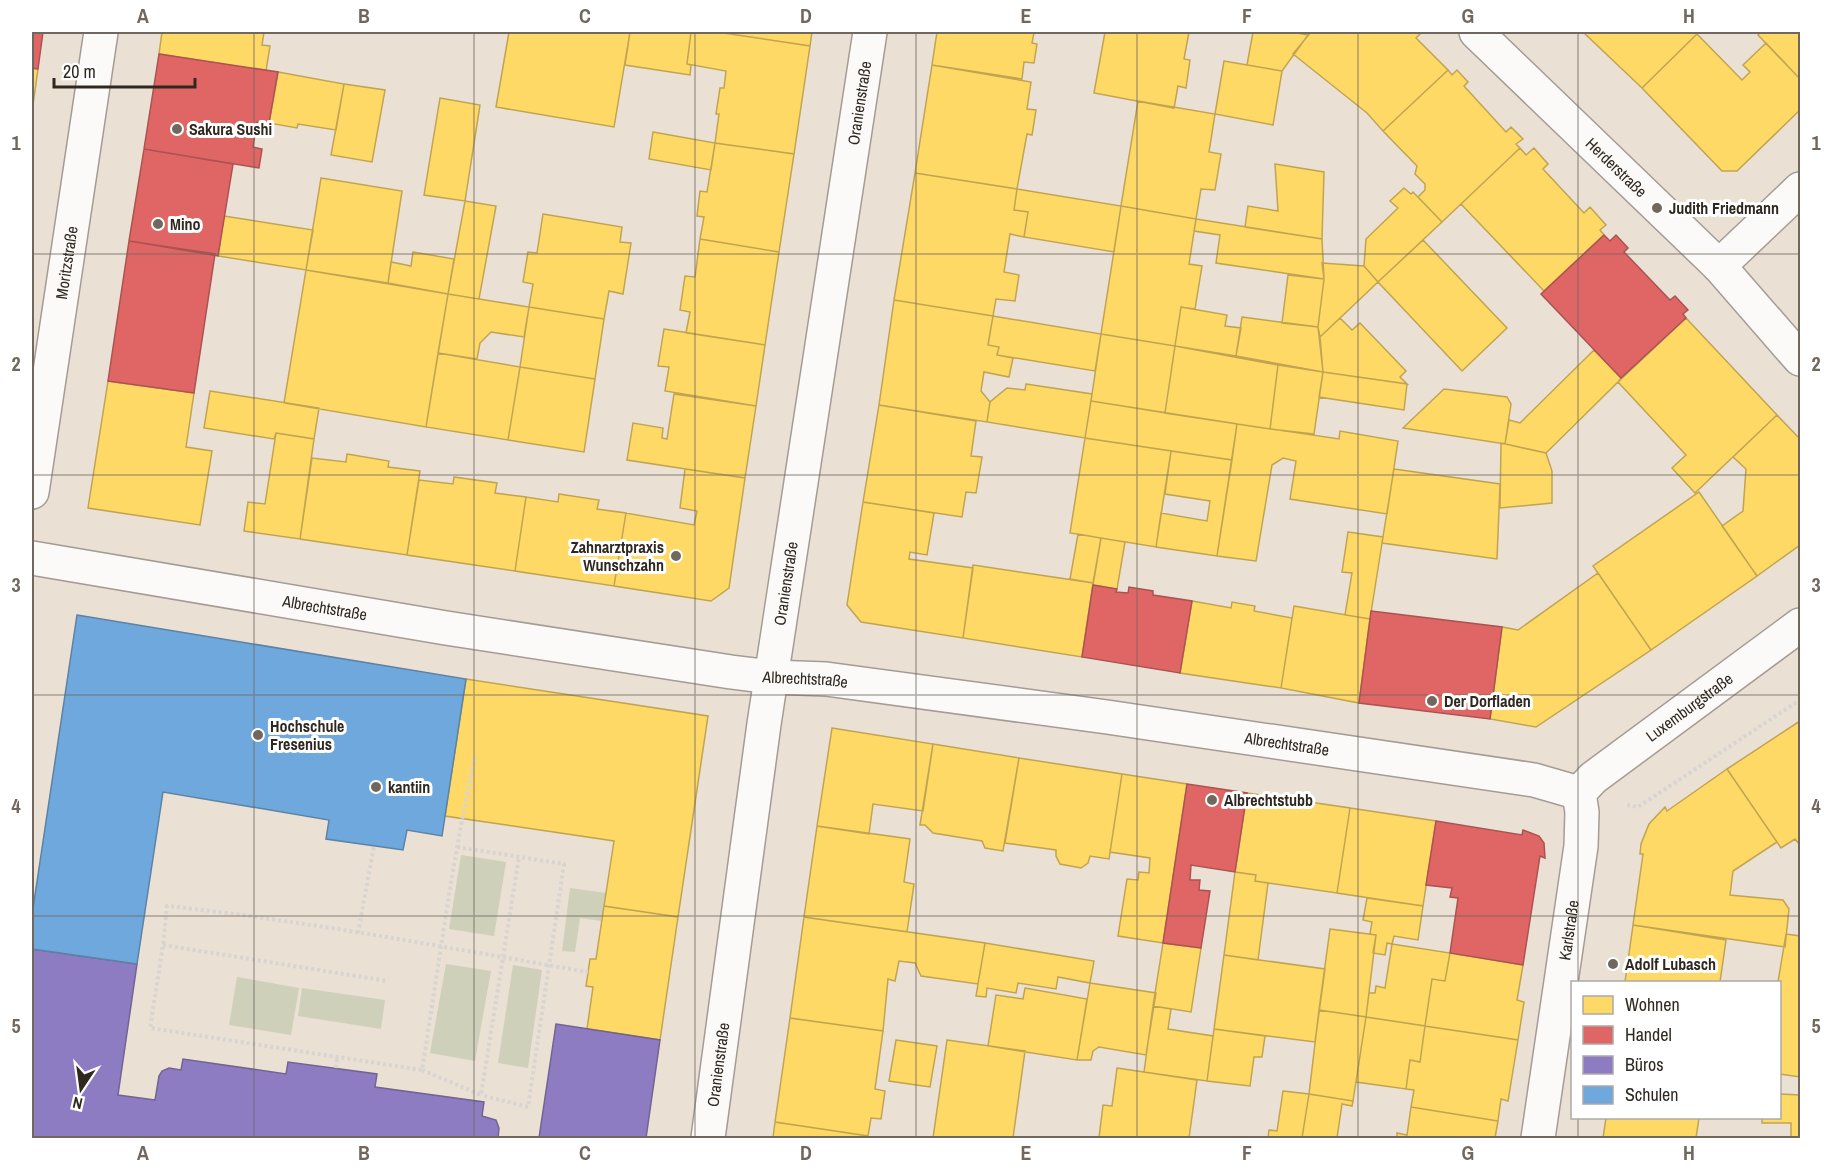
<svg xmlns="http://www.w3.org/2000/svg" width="1832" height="1170" font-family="'Archivo Narrow',sans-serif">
  <rect width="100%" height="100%" fill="#eae0d4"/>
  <path fill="#ced0ba" d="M461,855L506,862L494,936L449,929Z
    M570,888L606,893L602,921L580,918L575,952L562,951Z
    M446,964L491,971L475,1061L430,1053Z
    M513,965L542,970L528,1068L498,1063Z
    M237,977L299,988L291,1035L229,1025Z
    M302,988L385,1000L381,1029L298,1016Z"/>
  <path fill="#ffd966" stroke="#c1a451" stroke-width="1.5" d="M162,32H264L262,45L270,46L266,71L159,54Z
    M509,32H630L614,127L496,107Z
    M630,32H691L687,64L691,65L690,75L625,65Z
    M691,32H717L810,46L794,154L715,143L719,114H716L720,88H724L726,71L687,64Z
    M717,32H812L810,46Z
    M937,32H1029L1034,33L1032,43L1037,44L1034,63L1024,62L1022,79L932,65Z
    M1105,32H1189L1184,59L1190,60L1186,88L1178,86L1174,108L1094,93Z
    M1253,32H1291L1308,35L1282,71L1247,65Z
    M1311,32H1422L1416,38L1448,70L1383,131L1367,113L1293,54Z
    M1583,32H1699L1642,88Z
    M1761,32H1800V79L1758,35Z
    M1697,34L1742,80L1750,72L1743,65L1766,43L1800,79V110L1737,171H1722L1642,88Z
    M1224,61L1282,71L1273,125L1215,114Z
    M932,65L1031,82L1027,109L1036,110L1032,135L1027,134L1017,189L915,173Z
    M32,68L38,69L32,112Z
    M1448,70L1452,75L1457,70L1468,82L1464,86L1506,132L1511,127L1523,139L1516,144L1520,148L1442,222L1418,197L1425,190V184L1415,174L1417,166L1383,131Z
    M278,72L344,84L336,130L298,124L297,128L269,123Z
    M344,84L385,90L372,162L331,155Z
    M440,98L480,105L465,201L424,195Z
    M1138,101L1215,114L1209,152L1221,154L1215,190L1201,189L1196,219L1121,206Z
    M653,132L715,143L711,170L649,159Z
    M715,143L794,154L779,252L700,239L704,217L697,216L700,191L707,192Z
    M1520,148L1526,155L1534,148L1548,164L1543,169L1584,213L1590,207L1606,225L1600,230L1604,235L1544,291L1461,204Z
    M1275,164L1324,172L1322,239L1245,227L1248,206L1278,211Z
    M915,173L1017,189L1014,210L1028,212L1024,237L1010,234L1004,272L1019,275L1015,301L996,299L993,316L894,300Z
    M321,178L402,191L388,283L306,270Z
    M1404,188L1411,194L1413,192L1442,222L1378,282L1364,266L1366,239L1398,208L1390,201Z
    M1017,189L1121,206L1114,252L1024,237L1028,212L1014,210Z
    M465,201L496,206L479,299L448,294Z
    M1121,206L1196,219L1189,264L1202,266L1195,309L1181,307L1175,346L1101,334Z
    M543,214L622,227L620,242L631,243L623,294L609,291L604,319L529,307L533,284L523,282L528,252L537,253Z
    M224,216L313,230L306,270L218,256Z
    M1196,219L1322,239L1324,279L1216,263L1220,235L1194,231Z
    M700,239L779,252L765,345L686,333L690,312L680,310L685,276L695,277Z
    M1423,240L1507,328L1462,371L1378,282Z
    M413,252L454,259L448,294L388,283L391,262L411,266Z
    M1322,263L1364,266L1378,282L1320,337L1318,327L1324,279Z
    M306,270L448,294L426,427L284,403Z
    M1288,275L1324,279L1318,327L1282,323Z
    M448,294L529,307L524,337L491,332L480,343L477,359L438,353Z
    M894,300L993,316L988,345L999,347L997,355L1013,358L1009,377L984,372L981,391L990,402L987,422L879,405Z
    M529,307L604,319L595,379L520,367Z
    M1181,307L1227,315L1225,326L1241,328L1236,356L1175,346Z
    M993,316L1101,334L1095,371L997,355L999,347L988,345Z
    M1242,317L1318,327L1323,372L1236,356Z
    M1340,318L1352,330L1360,323L1406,371L1400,377L1407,384L1323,372L1320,337Z
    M1686,318L1777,415L1695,493L1672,468L1686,455L1618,382Z
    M664,329L765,345L756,406L665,391L669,367L658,366Z
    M1101,334L1175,346L1165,413L1091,401Z
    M1175,346L1278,365L1270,429L1165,413Z
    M1594,350L1621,378L1618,382L1546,453L1505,444L1509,420L1520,423Z
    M438,353L520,367L508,440L426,427Z
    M1278,365L1323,372L1314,434L1270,429Z
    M520,367L595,379L584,452L508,440Z
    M1323,372L1407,384L1404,410L1319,397Z
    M108,381L194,393L186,447L212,451L200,525L88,508Z
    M1026,384L1092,394L1085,438L987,422L990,402L1007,388L1025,390Z
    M1444,389L1507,397L1511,404L1505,444L1403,428Z
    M210,391L319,408L314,439L276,433L274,439L204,428Z
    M674,394L756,406L745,478L627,460L633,423L663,428L662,438L667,439Z
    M1091,401L1237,424L1232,460L1085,438Z
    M879,405L976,421L971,456L982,457L976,493L966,492L962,517L863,502Z
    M1777,415L1800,439V545L1757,576L1722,526L1743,511L1746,469L1733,457Z
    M1237,424L1339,439L1340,431L1398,441L1387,514L1290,499L1296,461L1283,458L1272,465L1256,561L1217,556Z
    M276,433L314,439L300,539L244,531L248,502L265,504Z
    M1085,438L1171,451L1156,547L1070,533Z
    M1501,443L1546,453L1552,471V503L1500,508Z
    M1171,451L1232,460L1217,556L1156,547L1161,513L1207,521L1210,501L1165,494Z
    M347,454L389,461L388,467L420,471L407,555L300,539L312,458L346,462Z
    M685,469L745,478L729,588L711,601L614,586L626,513L694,525L697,511L680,508Z
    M1394,469L1500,484L1497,559L1382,543Z
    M454,477L497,483L495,493L526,497L515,571L407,555L419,480L453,484Z
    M1699,492L1757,576L1651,650L1593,566Z
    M559,494L599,500L597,509L626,513L614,586L515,571L526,497L558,502Z
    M863,502L934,513L927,555L910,552L909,559L973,568L963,638L861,622L847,605Z
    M1348,532L1383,537L1370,619L1345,615L1352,573L1342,572Z
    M1078,534L1101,538L1093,583L1070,579Z
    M1101,538L1125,542L1117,589L1093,585Z
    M973,565L1093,583L1082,657L963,638Z
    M1598,573L1651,650L1536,727L1490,719L1502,627L1518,630Z
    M1192,601L1231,608L1232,602L1255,606L1254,611L1292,618L1281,688L1180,673Z
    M1294,606L1370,619L1359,703L1281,688Z
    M466,679L708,716L678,917L604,906L614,841L445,816Z
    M1800,721V845L1795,839L1781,848L1727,769Z
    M832,728L933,744L923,811L873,804L869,834L817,826Z
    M933,744L1019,758L1003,851L985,848L982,841L933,833L925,825H920Z
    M1019,758L1122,774L1109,859L1090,856L1088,863L1081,868L1060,864L1056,856V850L1005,843Z
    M1727,769L1777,842L1733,871L1730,895L1783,900L1789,909L1785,947L1633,925L1643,854H1640L1641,844L1649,824L1665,807L1667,811Z
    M1122,774L1187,784L1163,943L1118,936L1127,879L1138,880L1139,872L1149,873L1150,858L1110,852Z
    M1247,793L1350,808L1337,893L1255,881L1256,875L1235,872Z
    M1350,808L1436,821L1423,906L1337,893Z
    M817,826L910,839L904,882L914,884L907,932L804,917Z
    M1235,872L1256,875L1255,881L1268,883L1258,960L1224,955Z
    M1367,898L1423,906L1418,940L1394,936L1392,944L1387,943L1385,955L1373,953L1376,935L1370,934L1372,922L1363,920Z
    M604,906L678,917L660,1040L587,1029L593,987L586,986L590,959H596Z
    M804,917L985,943L978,984L921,976L915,963L899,961L895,981L888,979L883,1031L790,1018Z
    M1633,925L1726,940L1720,982H1625Z
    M1330,929L1376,935L1366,1017L1319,1010Z
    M1786,934L1800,936V1077L1780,1074L1778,982Z
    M985,943L1094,961L1090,983L1058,977L1056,989L1018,983L1016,993L987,988L986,997L976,996Z
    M1163,943L1201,948L1191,1012L1153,1006Z
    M1392,944L1450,953L1445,981L1432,979L1425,1026L1366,1017L1369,993H1375L1376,986L1385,988Z
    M1450,953L1523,965L1517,1000L1524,1002L1518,1040L1425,1026L1432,979L1445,981Z
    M1224,955L1325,969L1315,1042L1214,1029Z
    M1090,983L1156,993L1146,1055L1099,1047L1093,1051L1091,1060H1077Z
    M1025,988L1087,999L1077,1060L988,1046L996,995L1023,999Z
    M1153,1006L1171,1009L1168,1029L1213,1036L1207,1081L1144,1072Z
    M1319,1010L1366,1017L1353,1101L1309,1094Z
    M1366,1017L1425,1026L1420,1062L1410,1060L1406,1089L1356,1082Z
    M790,1018L883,1031L875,1089L885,1091L881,1119L871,1118L868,1136L775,1122Z
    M1425,1026L1518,1040L1508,1101L1501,1099L1498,1121L1411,1107L1414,1090L1406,1089L1410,1060L1420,1062Z
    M1214,1029L1265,1036L1262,1057H1254L1250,1086L1207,1081Z
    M896,1040L937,1046L930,1087L889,1081Z
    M947,1040L1025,1051L1013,1138H933Z
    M1117,1068L1197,1080L1189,1138H1099L1103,1105L1112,1106Z
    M1283,1091L1309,1094L1302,1138H1268L1269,1130L1277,1131Z
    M1309,1094L1353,1101L1352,1106L1342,1104L1337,1138H1302Z
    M1780,1094L1800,1095V1138H1791V1123H1762V1118H1780Z
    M1411,1107L1498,1121L1495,1138H1397V1133L1407,1135Z
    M1606,1118H1699L1696,1138H1603Z
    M775,1122L868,1136V1138H773Z"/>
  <path fill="#e06666" stroke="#ab5351" stroke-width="1.5" d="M32,32H43L38,69L32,68Z
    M159,54L278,72L269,123L257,122L253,147L262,149L259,168L144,149Z
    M144,149L233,164L218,256L129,241Z
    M1604,235L1610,241L1616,235L1628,248L1624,252L1670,300L1675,296L1688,310L1683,314L1686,318L1621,378L1541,294Z
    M129,241L215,254L194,393L108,381Z
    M1093,585L1117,589L1116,592L1128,593L1129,587L1153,591V595L1192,601L1180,673L1082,657Z
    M1371,611L1502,627L1490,719L1359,703Z
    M1187,784L1247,793L1235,872L1191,865L1190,880H1200L1199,890L1210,891L1201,948L1163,943Z
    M1436,821L1522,835L1523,830L1539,836L1544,843L1545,858L1540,856L1523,965L1450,953L1458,898L1450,897L1452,888L1426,885Z"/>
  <path fill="#8e7cc3" stroke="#726392" stroke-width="1.5" d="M32,949L137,964L118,1095L155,1100L159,1076L162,1071L169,1068L181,1070L183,1059L286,1074L288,1062L377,1074L375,1087L484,1102L482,1116L496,1120L499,1128L498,1138H32Z
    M556,1024L660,1040L646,1138H539Z"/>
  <path fill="#6fa8dc" stroke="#5c82a4" stroke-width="1.5" d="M77,615L466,679L442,836L407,830L403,850L326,839L329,820L163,792L137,964L32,949V915Z"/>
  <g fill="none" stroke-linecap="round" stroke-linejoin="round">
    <defs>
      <g id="minor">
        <path id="s1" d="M1476,32L1719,266L1800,359"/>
        <path d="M1719,266L1800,189"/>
        <path id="s2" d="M32,492L101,32"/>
        <path id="s3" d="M32,558L446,628L731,672L771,677L826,679L1107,717L1534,780L1579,793"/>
        <path id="s4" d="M1579,793L1593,778L1800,625"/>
        <path id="s5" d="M708,1138L764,724L870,32"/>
        <path id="s6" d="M1538,1138L1581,846L1582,812L1579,793"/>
      </g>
    </defs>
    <use href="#minor" stroke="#a49c94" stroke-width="36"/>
    <path stroke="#d7d4d1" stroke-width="4" stroke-dasharray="3 3" stroke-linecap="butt" d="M475,757C452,860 439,965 422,1070L150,1028L163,945L167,906C308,921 448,948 588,972
      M1627,805L1638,807L1800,700
      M457,847L564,864L528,1107L481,1095
      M358,933L374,846
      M163,945L387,981
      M336,1068L337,1057
      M422,1070L481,1095L519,857"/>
    <use href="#minor" stroke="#fcfaf9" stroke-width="33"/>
  </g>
  <path fill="none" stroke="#70685f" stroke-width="1.5" stroke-opacity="0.55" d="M254,32V1138M474,32V1138M695,32V1138M916,32V1138M1137,32V1138M1358,32V1138M1578,32V982M32,254H1800M32,475H1800M32,695H1800M32,916H1800M1578,1118V1138"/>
  <g fill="#70685f" stroke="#fff" stroke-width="2">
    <circle cx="177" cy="129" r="6"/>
    <circle cx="1657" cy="208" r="6"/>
    <circle cx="158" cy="224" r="6"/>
    <circle cx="676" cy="556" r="6"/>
    <circle cx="1432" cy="701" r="6"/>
    <circle cx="258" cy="735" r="6"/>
    <circle cx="376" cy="787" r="6"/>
    <circle cx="1212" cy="800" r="6"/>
    <circle cx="1613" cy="964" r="6"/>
  </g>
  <g text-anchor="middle" stroke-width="6" stroke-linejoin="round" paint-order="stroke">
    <g font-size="16" fill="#2f2820" stroke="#fff">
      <text dy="6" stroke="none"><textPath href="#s5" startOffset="1046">Oranienstraße</textPath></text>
      <text dy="6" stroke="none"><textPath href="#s1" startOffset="195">Herderstraße</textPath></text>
      <text dy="6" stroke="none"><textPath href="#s2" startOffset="232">Moritzstraße</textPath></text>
      <text dy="6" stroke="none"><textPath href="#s5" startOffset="560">Oranienstraße</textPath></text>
      <text dy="6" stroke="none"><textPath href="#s3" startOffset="297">Albrechtstraße</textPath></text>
      <text dy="6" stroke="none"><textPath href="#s3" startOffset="783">Albrechtstraße</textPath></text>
      <text dy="6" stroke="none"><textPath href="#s4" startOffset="140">Luxemburgstraße</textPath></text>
      <text dy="6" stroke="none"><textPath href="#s3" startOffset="1269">Albrechtstraße</textPath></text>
      <text dy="6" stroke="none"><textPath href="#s6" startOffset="210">Karlstraße</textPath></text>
      <text dy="6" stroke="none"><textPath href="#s5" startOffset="74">Oranienstraße</textPath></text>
    </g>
    <g font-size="16" font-weight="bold" fill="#2f2820" stroke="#fff" text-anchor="start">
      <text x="189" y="135">Sakura Sushi</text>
      <text x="1669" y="214">Judith Friedmann</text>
      <text x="170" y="230">Mino</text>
      <text x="664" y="553" text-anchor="end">Zahnarztpraxis<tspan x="664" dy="18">Wunschzahn</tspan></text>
      <text x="1444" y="707">Der Dorfladen</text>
      <text x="270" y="732">Hochschule<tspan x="270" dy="18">Fresenius</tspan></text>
      <text x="388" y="793">kantiin</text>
      <text x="1224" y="806">Albrechtstubb</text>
      <text x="1625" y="970">Adolf Lubasch</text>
    </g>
  </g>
  <rect width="1832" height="1170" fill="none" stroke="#ffffff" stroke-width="66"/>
  <rect x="1571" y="981" width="210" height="138" fill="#ffffff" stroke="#aca9a6" stroke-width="1.5"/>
  <rect x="1583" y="996" width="30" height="18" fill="#ffd966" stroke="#aca9a6" stroke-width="1.5"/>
  <text x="1625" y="1011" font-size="18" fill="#2f2820">Wohnen</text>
  <rect x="1583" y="1026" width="30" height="18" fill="#e06666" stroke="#aca9a6" stroke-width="1.5"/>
  <text x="1625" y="1041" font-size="18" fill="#2f2820">Handel</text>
  <rect x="1583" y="1056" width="30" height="18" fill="#8e7cc3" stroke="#aca9a6" stroke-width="1.5"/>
  <text x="1625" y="1071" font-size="18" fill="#2f2820">Büros</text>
  <rect x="1583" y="1086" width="30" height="18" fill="#6fa8dc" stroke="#aca9a6" stroke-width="1.5"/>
  <text x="1625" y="1101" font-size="18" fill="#2f2820">Schulen</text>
  <g transform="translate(81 1089) rotate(193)" stroke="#ffffff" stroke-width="4.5" paint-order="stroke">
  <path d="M0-4.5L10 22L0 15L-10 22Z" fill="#2f2820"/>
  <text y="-9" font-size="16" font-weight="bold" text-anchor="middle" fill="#2f2820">N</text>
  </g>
  <path d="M54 78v9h141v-9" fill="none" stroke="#2f2820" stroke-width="3"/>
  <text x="63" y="78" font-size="18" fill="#2f2820" stroke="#ffffff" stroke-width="4.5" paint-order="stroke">20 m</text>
  <rect x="33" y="33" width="1766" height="1104" fill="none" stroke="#70685f" stroke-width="2"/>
  <g font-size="20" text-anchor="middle" font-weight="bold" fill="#70685f">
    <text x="143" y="23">A</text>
    <text x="364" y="23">B</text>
    <text x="585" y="23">C</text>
    <text x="806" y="23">D</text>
    <text x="1026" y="23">E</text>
    <text x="1247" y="23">F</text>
    <text x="1468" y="23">G</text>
    <text x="1689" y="23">H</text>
    <text x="16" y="150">1</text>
    <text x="1816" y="150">1</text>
    <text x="16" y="371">2</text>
    <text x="1816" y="371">2</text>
    <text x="16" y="592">3</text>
    <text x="1816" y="592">3</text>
    <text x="16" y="813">4</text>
    <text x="1816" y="813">4</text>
    <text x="16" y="1033">5</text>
    <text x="1816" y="1033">5</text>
    <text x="143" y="1160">A</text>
    <text x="364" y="1160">B</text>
    <text x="585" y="1160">C</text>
    <text x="806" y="1160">D</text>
    <text x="1026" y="1160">E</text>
    <text x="1247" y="1160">F</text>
    <text x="1468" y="1160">G</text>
    <text x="1689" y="1160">H</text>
  </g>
</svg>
